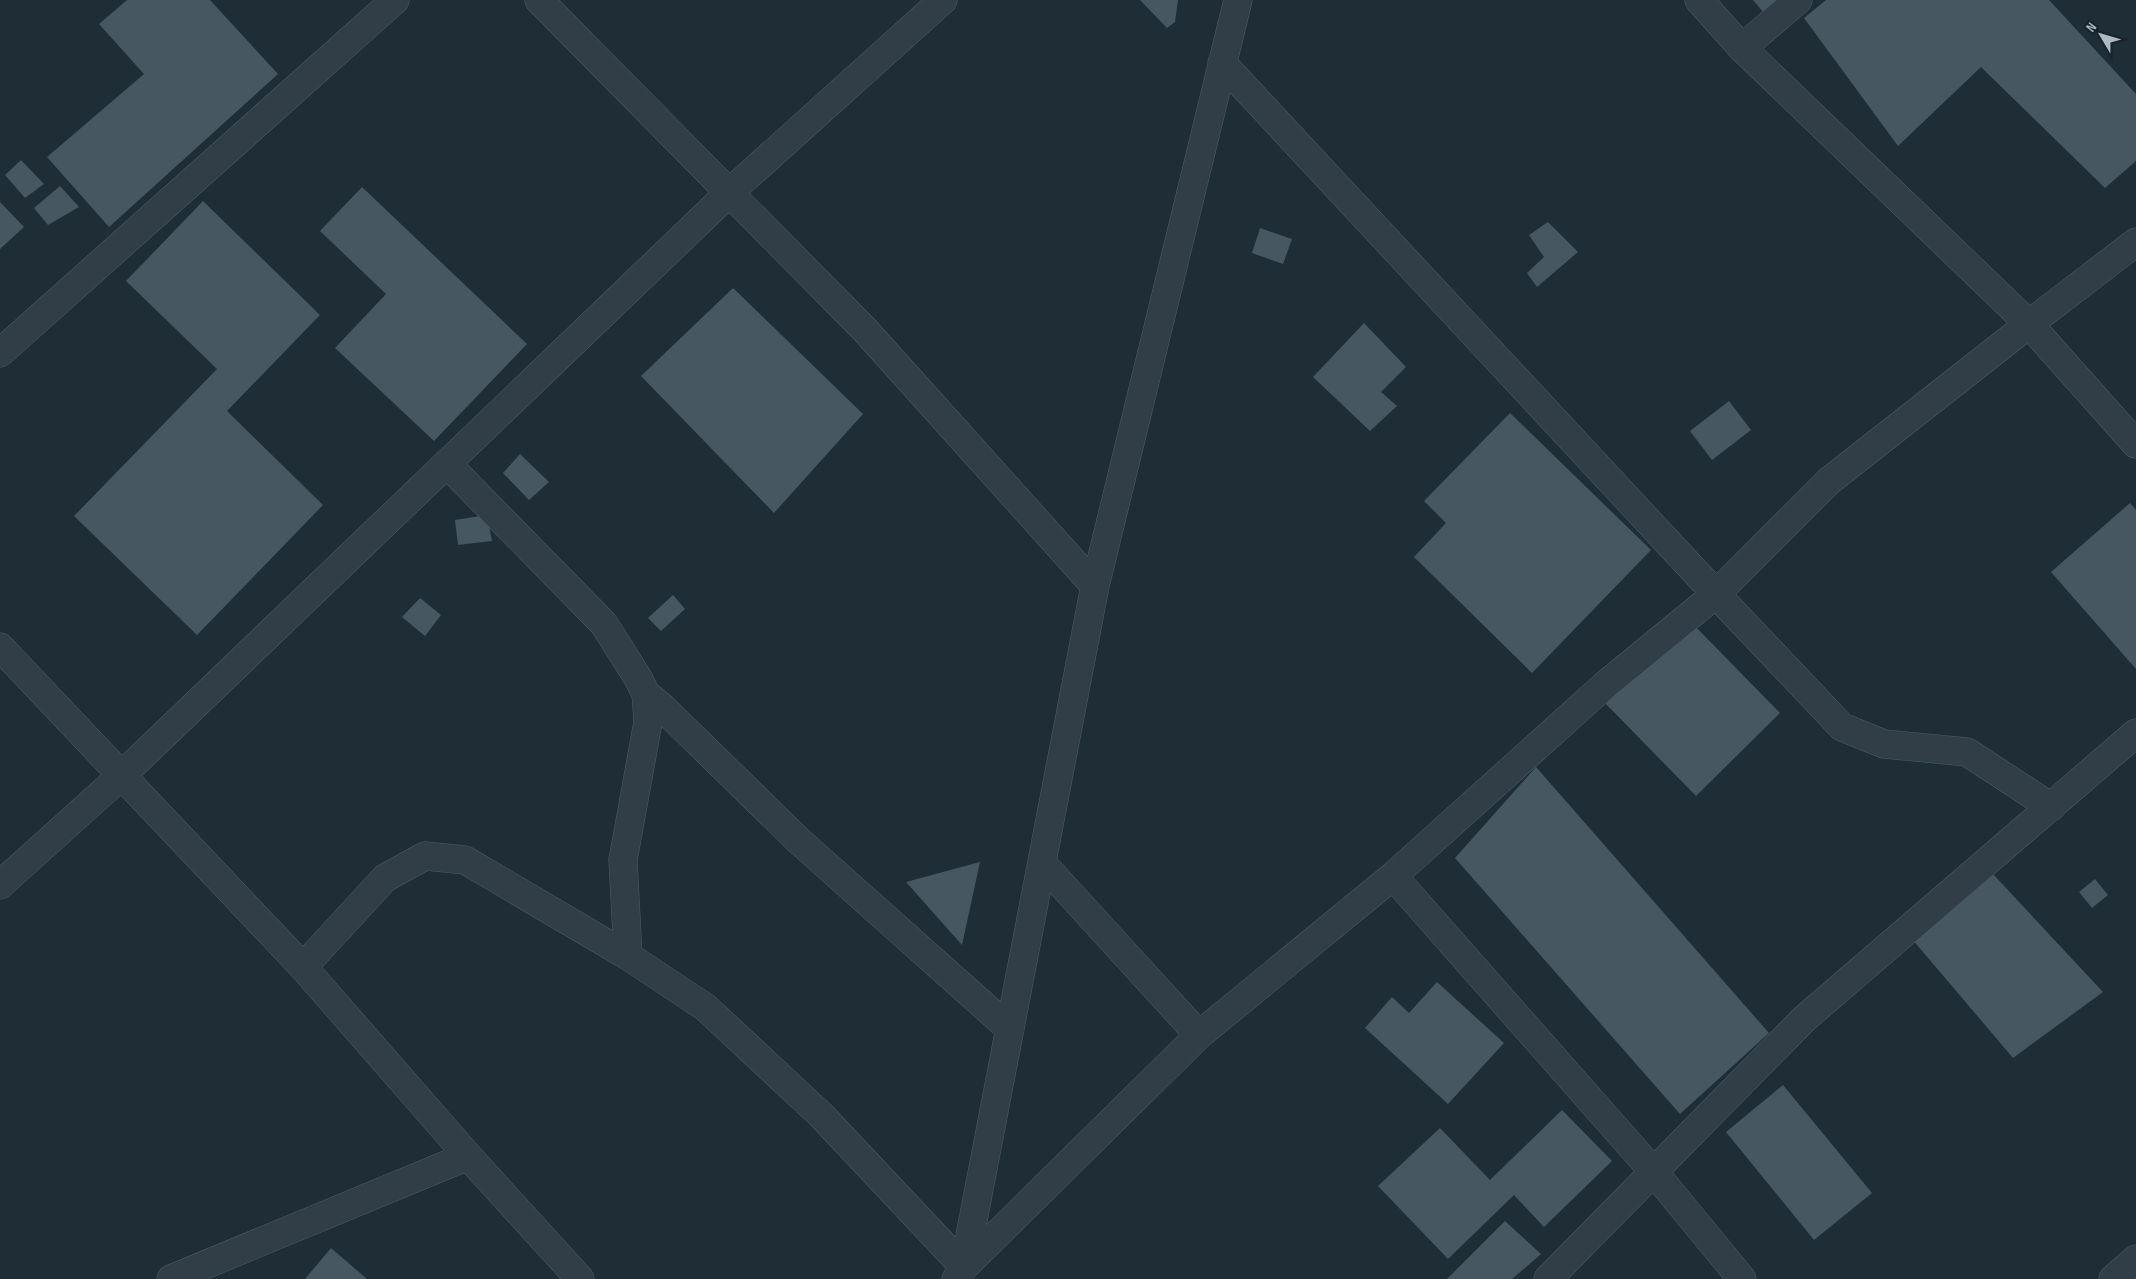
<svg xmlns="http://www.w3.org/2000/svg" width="2136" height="1279" font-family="'Sofia Sans Condensed',sans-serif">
  <rect width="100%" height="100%" fill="#1f2d36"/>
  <path fill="#475762" d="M127,0H210L278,74L109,227L47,157L144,74L99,24Z
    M1140,0H1178L1175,22L1167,28Z
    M1753,0H1780L1764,13Z
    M1826,0H2049L2136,94V161L2105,188L1981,67L1898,146L1804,18Z
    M21,160L44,184L25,198L5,175Z
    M60,186L79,207L48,225L34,208Z
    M362,187L527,344L434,441L335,348L386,294L320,231Z
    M203,201L320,315L227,411L323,505L197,635L74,516L217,369L126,281Z
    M0,202L24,227L0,249Z
    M1548,222L1578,252L1537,287L1527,273L1544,257L1529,235Z
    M1260,228L1292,239L1283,264L1252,253Z
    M733,288L863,414L774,513L641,376Z
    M1364,323L1406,367L1381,392L1397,406L1370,431L1313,377Z
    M1729,401L1751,430L1712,460L1690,431Z
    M1510,413L1651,550L1532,673L1414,557L1446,523L1424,501Z
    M520,454L549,482L529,500L503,473Z
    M2130,503L2136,510V669L2051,572Z
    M487,515L492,541L458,545L455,520Z
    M673,595L685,609L661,631L648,618Z
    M420,598L441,615L425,636L402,617Z
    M1687,618L1780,713L1696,796L1603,701Z
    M1536,767L1769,1033L1680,1114L1455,858Z
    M980,862L962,945L906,882Z
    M1992,873L2103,992L2013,1058L1912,939Z
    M2095,879L2108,895L2092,908L2079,892Z
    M1437,982L1504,1043L1448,1104L1365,1028L1392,997L1409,1013Z
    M1783,1085L1872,1193L1814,1240L1726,1132Z
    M1562,1110L1612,1161L1544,1227L1514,1195L1448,1259L1378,1186L1440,1128L1490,1180Z
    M1505,1221L1541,1254L1512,1279H1447Z
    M331,1248L367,1279H305Z"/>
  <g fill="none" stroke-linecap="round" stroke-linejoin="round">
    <defs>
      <path id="minor" d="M539,0L865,330L1095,586
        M1699,0L1742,48L2029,324L2136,444
        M1742,48L1798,0
        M1222,63L1716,594L1842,727L1884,744L1967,752L2051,807
        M0,353L395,0
        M447,464L604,624L638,678L646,694L648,722L623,860L628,956
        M0,647L303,967L468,1156L580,1279
        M646,694L662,707L798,840L1010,1029
        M1042,863L1199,1035
        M1393,876L1653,1171L1742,1279
        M0,885L121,776L730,192L943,0
        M303,967L385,878L425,856L465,860L628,956L705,1007L821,1115L964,1267
        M964,1267L1095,586L1238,0
        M171,1279L468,1156
        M956,1279L964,1267L1199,1035L1393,876L1605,685L1716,594L1829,481L2029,324L2136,242
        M1548,1279L1804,1019L2136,733
        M2113,1279L2136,1259"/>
    </defs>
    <use href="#minor" stroke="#505c65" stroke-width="29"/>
    <use href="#minor" stroke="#323e47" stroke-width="28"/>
  </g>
  <g transform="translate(2101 35) rotate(308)" stroke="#18232b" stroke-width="4" paint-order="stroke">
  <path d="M0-4L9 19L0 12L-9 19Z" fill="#acb9c4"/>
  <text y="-8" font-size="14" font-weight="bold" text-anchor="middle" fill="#acb9c4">N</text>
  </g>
</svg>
